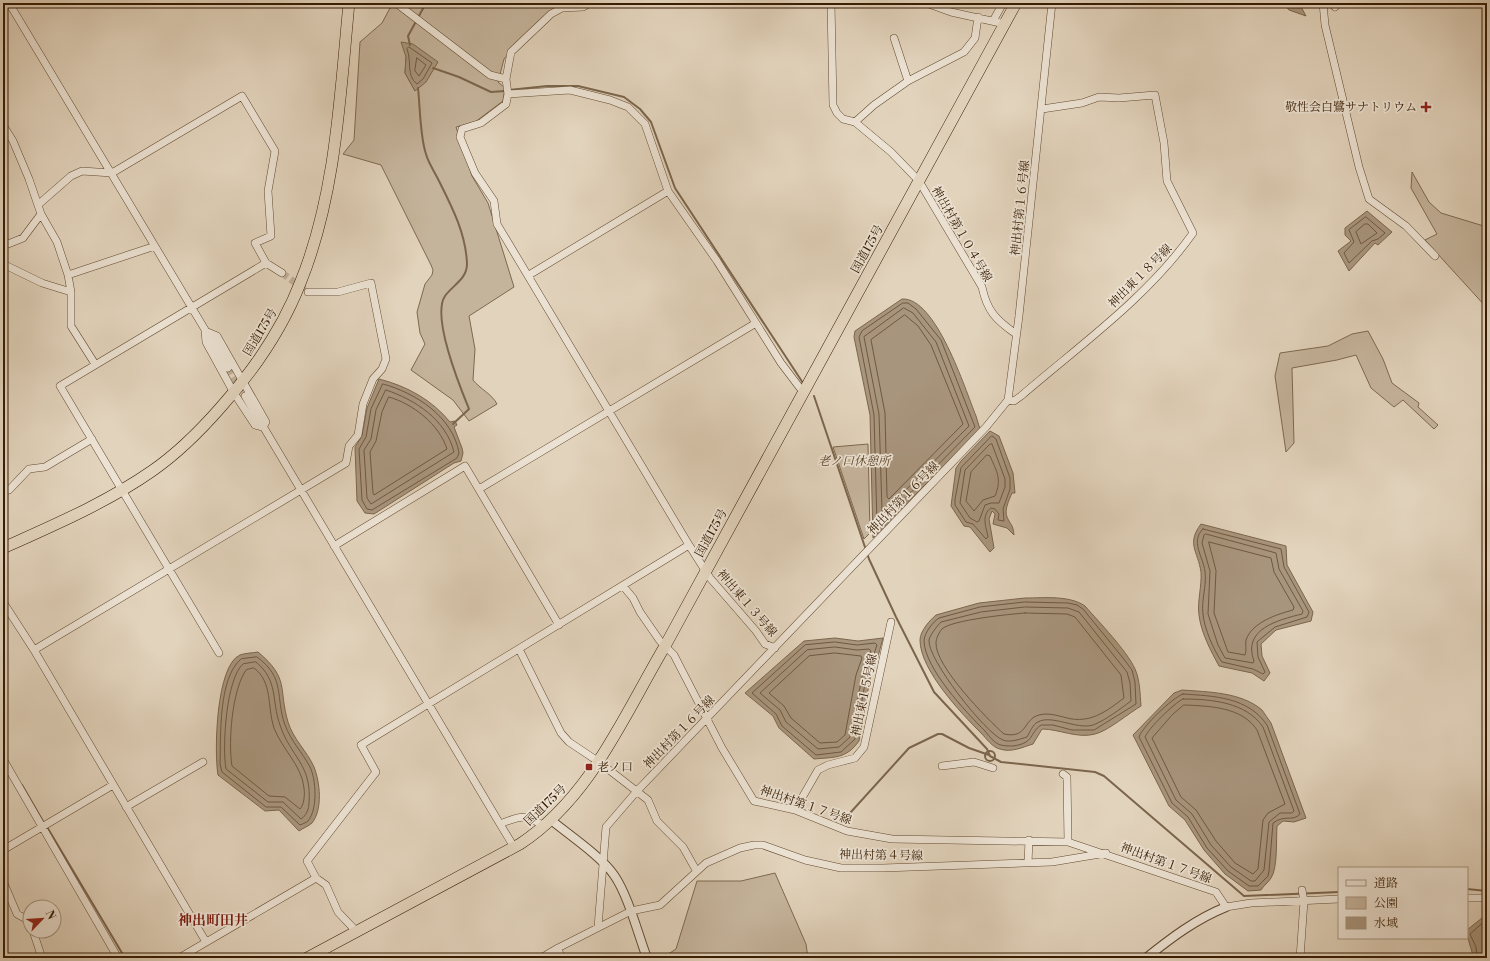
<svg xmlns="http://www.w3.org/2000/svg" width="1490" height="961" font-family="'Libre Bodoni','Noto Serif JP',serif">
  <rect width="100%" height="100%" fill="#e2d3bc"/>
  <filter id="stains"><feTurbulence type="fractalNoise" baseFrequency=".005" numOctaves="4"/><feColorMatrix values="0 0 0 0 .2 0 0 0 0 .09 0 0 0 0 .02 0 0 0 .5 -.17"/></filter>
  <radialGradient id="worn" r=".72"><stop offset=".6" stop-color="#630" stop-opacity="0"/><stop offset="1" stop-color="#630" stop-opacity=".3"/></radialGradient>
  <path fill="#c5b49c" stroke="#7e684f" fill-rule="evenodd" d="M400,3H573L560,5L530,30L504,59L498,82L505,88L503,101L475,122L456,127L472,176L488,203L514,287L469,316L475,349L473,380C480,389 492,394 497,404L469,421L453,400L411,370L425,344L420,333L417,312L425,284L432,275L433,270L431,265L381,165L343,154L354,140L360,42L382,23L390,8L397,6ZM406,57L415,91L405,73Z
    M1412,172L1429,202L1441,213L1487,227V308L1425,240L1437,234L1411,188Z
    M1368,331L1383,359L1392,383L1419,403L1418,407L1438,425L1434,429L1403,400L1394,407L1371,388L1356,355L1337,360L1292,368L1294,443L1286,452L1275,376L1280,353L1328,346L1352,334Z
    M868,444L870,533L864,539L833,447Z
    M775,873L806,944L808,958H662L676,949L697,881H741Z"/>
  <path fill="#a8957d" stroke="#7b654c" d="M1283,3H1299L1306,16L1289,10Z
    M401,42L413,44L438,62L426,82L415,91L405,73L406,57Z
    M1367,211L1392,232L1378,245L1375,243L1349,271L1338,251L1351,241L1345,235V228Z
    M902,299C936,297 965,389 976,416L980,429L873,538L870,415L854,337L855,331Z
    M379,379C407,386 432,400 450,422L455,421L457,425L454,427L462,448L463,453L461,461L454,463L374,514L365,513L357,501L355,447L362,436L367,408Z
    M990,431L999,436L1013,473L1015,493H1012C1009,500 1004,510 1007,517C1011,526 1013,524 1014,535L1007,528L993,524L995,514L992,511L989,519L994,548L990,552L970,527L964,526L951,506L956,468L961,461Z
    M1201,524L1286,546L1287,565L1313,612L1311,621L1276,630L1261,644L1262,656L1270,673L1264,681L1252,673L1219,666C1211,651 1201,633 1199,615C1197,602 1202,586 1201,572C1198,551 1186,544 1201,524Z
    M1025,598C1044,598 1069,595 1085,606C1099,622 1127,651 1135,669C1140,680 1140,694 1141,706C1129,713 1108,731 1095,734C1078,739 1059,729 1042,729L1033,744C1023,747 1011,753 1000,749C993,748 986,738 981,733C961,713 920,670 920,640C920,631 930,620 936,615L979,603Z
    M835,638L858,641L883,638L876,664L870,679L859,741C846,759 835,757 814,759L779,728L773,716L745,693L804,641Z
    M258,652C290,679 278,688 288,722C293,739 307,751 314,767C320,782 323,809 312,823C309,826 303,828 299,831L279,810L265,811L218,775C214,752 216,665 240,655C245,653 253,653 258,652Z
    M1182,690C1208,692 1241,692 1262,710C1265,714 1268,719 1271,723L1306,818L1294,822L1283,821L1277,826C1276,838 1278,868 1271,878C1268,883 1264,885 1261,890L1248,891L1225,874L1204,850L1185,820L1169,806L1133,735L1174,693Z
    M1487,914V958H1473C1472,948 1467,940 1467,930Z"/>
  <g fill="none" stroke-linecap="round" stroke-linejoin="round">
    <path stroke="#705840" stroke-width="1" d="M409,47L432,63L423,79L417,84C406,76 412,61 407,49Z
      M417,58L426,65L419,76L415,71Z
      M1366,217L1385,233L1378,239L1372,241L1349,263L1344,253L1354,242L1349,230Z
      M1365,224H1368L1377,233L1361,244L1356,232Z
      M903,303H908L916,309L941,340L975,427L879,525L877,523L874,415L859,337L862,331Z
      M904,308L913,313L936,342L969,426L883,513L882,511L879,414L864,337Z
      M905,315L918,326L931,345L963,424L889,499L887,497L885,413L871,340Z
      M383,384C416,393 453,417 459,453L457,458L372,510L367,509L362,500L359,449L366,437L371,409Z
      M386,390C416,400 446,420 454,452L371,504L367,498L364,450L371,439L376,410Z
      M389,397C413,404 439,424 447,449L374,495L373,493L370,452L376,441L382,412Z
      M992,436L996,439L1010,478V489L1003,509L1004,521L998,520L999,514L995,509L991,508C981,515 986,527 988,537L986,539L973,524L966,522L955,505V499L961,468Z
      M992,444L1005,479V487L999,503H991L985,505L979,521L977,522L970,518L960,503L965,470L989,445Z
      M987,455L990,456C997,472 1002,479 995,496L983,500L974,511L966,501L971,472Z
      M1203,529L1281,549L1284,567L1309,612L1307,617L1275,627L1257,642L1258,657L1265,672L1263,674L1253,669L1222,662C1214,651 1204,628 1203,614C1201,600 1207,586 1205,571C1203,557 1190,541 1203,529Z
      M1206,534L1276,553L1279,569L1303,611L1302,614C1278,620 1242,629 1254,661L1253,663L1225,658L1218,645L1208,614L1210,571L1202,543L1204,535Z
      M1209,542L1271,558L1274,572L1294,607L1293,610C1278,614 1252,622 1246,640C1245,645 1247,650 1245,655L1228,652L1214,613L1216,571Z
      M1025,602L1068,603L1077,605L1083,609L1123,658L1132,670L1135,682L1136,704L1094,730H1072L1053,725H1041C1029,733 1035,743 1013,746C1010,746 1004,746 1001,745C995,744 989,736 985,731C966,712 925,669 924,641C924,633 933,622 939,618L980,607Z
      M1025,607L1068,608L1079,612L1127,672L1130,683L1131,701C1120,709 1106,720 1093,725C1077,730 1051,714 1038,722C1033,724 1030,732 1027,737C1020,739 1010,743 1003,740C986,734 927,659 929,640C930,635 937,626 941,622L981,612Z
      M1025,613L1067,614L1075,617L1121,675L1124,698C1108,710 1093,722 1072,719C1061,717 1050,712 1039,715C1023,719 1028,739 1004,734C987,719 935,666 936,643C936,639 939,632 942,629C951,620 1011,614 1025,613Z
      M835,642L857,645L875,643L877,645L866,678L855,739L841,752L816,755L782,726L776,714L752,693L805,645Z
      M835,647L857,650L869,649L871,651L862,677L850,737L839,747L818,749L786,722L780,710L760,693L807,650Z
      M835,653L861,656L862,658L856,675L845,735L837,742L820,743L791,718L784,706L769,693L809,656Z
      M257,657C286,678 275,697 285,725C291,741 302,752 310,767C316,779 318,809 308,821C307,822 303,824 300,825L281,807H266L222,772L220,764C221,736 218,678 241,659Z
      M256,662C279,681 271,700 280,725C291,758 312,764 309,803C309,809 306,816 301,819L283,802H268L226,769C222,748 226,678 243,664Z
      M254,668C273,682 267,707 274,728C282,749 302,766 304,788C305,795 304,805 300,809L285,797L269,796L232,766C228,742 232,690 246,670Z
      M1183,694C1214,696 1248,697 1267,725L1300,814C1293,822 1285,814 1273,823L1269,871L1268,876L1258,886H1249L1228,871L1207,848L1188,817L1172,803L1139,737C1143,726 1172,698 1183,694Z
      M1183,699C1211,699 1246,702 1263,727L1294,811L1292,813H1280L1269,822L1264,870L1255,881H1251L1231,867L1211,845L1192,814L1176,800L1145,737C1148,729 1174,703 1183,699Z
      M1184,705C1210,706 1242,707 1257,730L1285,804L1268,813L1263,820L1258,869L1253,874L1235,863L1216,841L1196,810L1181,797L1152,738L1172,715Z
      M1477,958L1476,947L1470,934L1487,919"/>
    <path stroke="#7b654c" stroke-width="2" d="M410,45L408,36L426,3
      M433,68L459,77L491,92L505,91
      M418,88C420,106 420,137 426,154C428,162 434,171 438,179C451,205 466,233 467,264C467,279 453,285 445,296C431,317 460,387 469,409L453,424
      M509,90L547,86H578L624,97L640,109L651,122L675,188L803,383
      M814,396L869,559L896,617L934,692L987,749L990,756L1001,762L1095,772L1104,776L1244,896L1339,892
      M985 756a5 5 0 1 1 10 0a5 5 0 1 1-10 0Z
      M3,753L6,757
      M22,785L44,823
      M841,823L909,748L938,734H942L969,748L989,755
      M47,827L125,958
      M1467,889L1487,891"/>
    <path stroke="#c0ae97" stroke-width="7" stroke-dasharray="7 3.5" stroke-linecap="butt" d="M282,273L308,292
      M228,368L245,396"/>
    <defs>
      <path id="minor" d="M9,3L228,368
        M396,3L490,75L506,79
        M590,3L583,7L562,8L551,14L511,52L506,79L508,94L506,104L481,123L462,129L460,137L475,173L494,201L497,224L689,545L710,578L756,631L765,644L775,648
        M831,3L833,105L837,113L843,119L855,122L891,152L919,181L982,287C987,311 996,320 1016,334
        M926,3L951,12L1005,24
        M1323,3L1325,25L1359,167L1369,199L1406,226L1435,256
        M1332,3L1335,7
        M993,21L1003,3
        M894,38L908,81
        M508,94L570,90L610,100L628,107L645,124L668,191L717,261L781,363L803,392
        M855,122L874,105L908,81L964,52L975,38L978,17
        M3,125L13,141L29,179L41,214L23,238L3,246
        M39,204L71,176L82,171L112,173L242,96L275,151L268,191L271,236L255,243L266,263
        M41,214L57,242L68,275L71,292
        M3,264L42,283L71,292V326L95,364
        M68,275L155,246
        M529,275L668,191
        M205,331L217,336L266,422L263,427L255,425L234,393L206,342Z
        M245,396L500,824C519,816 527,813 544,827
        M1008,400L1014,401L1021,396C1080,345 1147,298 1193,233L1167,181L1164,143L1155,95L1119,98L1099,97L1082,103L1042,109
        M479,489L756,323
        M3,492L9,490L29,469L45,467L92,439
        M334,546L465,466L559,625
        M623,586L633,598L640,612L660,641L674,655L722,748L754,801L795,810L847,831L892,839L1068,842L1216,892L1226,907L1251,903L1339,899
        M3,602L34,650L206,942
        M519,649L561,733L569,742L599,762L648,800L657,821L683,847L696,870
        M34,650L346,463L349,446L358,435L363,404L373,379L382,369L386,359L371,283L338,292H308
        M219,653L60,386L266,263L282,273
        M3,759L118,958
        M942,766L974,762L993,768
        M1063,774L1067,777L1068,842
        M126,807L203,762
        M795,810L818,770L828,765L855,758L864,747L891,622
        M500,824L514,847
        M3,850L113,785
        M1028,863L1029,840
        M3,881L17,914L26,919L30,925
        M1467,898H1487
        M598,927L606,827L637,791L986,427L1008,400L1019,316L1052,3
        M33,931L42,958
        M356,931L338,912L326,885L316,878L307,861L376,772L361,745L689,545
        M558,948L561,958
        M179,958L316,878
        M541,958L558,948L631,911L660,905L706,863L740,848L754,845H763L805,860L841,868H883L1052,862L1106,853
        M1300,958L1304,901L1302,890"/>
      <path id="tertiary" d="M551,820C568,834 602,857 614,875C628,895 638,934 647,958
        M1146,958C1171,938 1196,919 1226,907"/>
      <path id="trunk" d="M3,548C54,525 106,503 152,471C178,453 200,431 221,407C254,370 283,328 301,281C336,194 340,96 349,3
        M307,958L520,844C591,797 623,717 665,646L1016,3"/>
    </defs>
    <use href="#minor" stroke="#624a30" stroke-width="8"/>
    <use href="#tertiary" stroke="#624a30" stroke-width="10"/>
    <use href="#trunk" stroke="#371c02" stroke-width="12"/>
    <use href="#minor" stroke="#ece2d3" stroke-width="7"/>
    <use href="#tertiary" stroke="#ece2d3" stroke-width="8"/>
    <use href="#trunk" stroke="#e2d3bc" stroke-width="11"/>
  </g>
  <g fill="#8f2418" stroke="#ece2d3" stroke-width="1.5">
    <path d="M1424 101h4v4h4v4h-4v4h-4v-4h-4v-4h4z"/>
    <rect x="585" y="763" width="8" height="8" rx="2"/>
  </g>
  <g text-anchor="middle" stroke-width="3.5" stroke-linejoin="round" paint-order="stroke">
    <g font-size="12" fill="#371c02" stroke="#ece2d3" text-anchor="end">
      <text x="1417" y="111">敬性会白鷺サナトリウム</text>
      <text x="597" y="771" text-anchor="start">老ノ口</text>
    </g>
    <g font-size="12" fill="#371c02" stroke="#ece2d3">
      <text transform="translate(1020 208) rotate(-84)" y="4">神出村第１６号線</text>
      <text transform="translate(962 234) rotate(60)" y="4">神出村第１０４号線</text>
      <text transform="translate(867 249) rotate(-61)" y="4">国道175号</text>
      <text transform="translate(1140 276) rotate(-45)" y="4">神出東１８号線</text>
      <text transform="translate(260 332) rotate(-59)" y="4">国道175号</text>
      <text transform="translate(903 498) rotate(-46)" y="4">神出村第１６号線</text>
      <text transform="translate(711 533) rotate(-61)" y="4">国道175号</text>
      <text transform="translate(747 603) rotate(49)" y="4">神出東１３号線</text>
      <text transform="translate(864 695) rotate(-78)" y="4">神出東１５号線</text>
      <text transform="translate(679 732) rotate(-46)" y="4">神出村第１６号線</text>
      <text transform="translate(545 805) rotate(-44)" y="4">国道175号</text>
      <text transform="translate(806 805) rotate(19)" y="4">神出村第１７号線</text>
      <text transform="translate(881 855) rotate(1)" y="4">神出村第４号線</text>
      <text transform="translate(1166 863) rotate(20)" y="4">神出村第１７号線</text>
    </g>
    <g font-size="12" font-style="italic" fill="#5a4228" stroke="#ece2d3">
      <text x="854" y="465">老ノ口休憩所</text>
    </g>
    <g font-size="14" font-weight="bold" fill="#7a1f14" stroke="#ece2d3">
      <text x="213" y="925">神出町田井</text>
    </g>
  </g>
  <rect width="1490" height="961" fill="none" stroke="#e2d3bc" stroke-width="16"/>
  <rect x="4" y="4" width="1482" height="953" fill="none" stroke="#371c02" stroke-width="2"/>
  <rect x="8" y="8" width="1474" height="945" fill="none" stroke="#371c02"/>
  <rect x="1338" y="867" width="130" height="72" fill="#ece2d3" stroke="#a4937f"/>
  <rect x="1346" y="880" width="20" height="6" fill="#ece2d3" stroke="#a4937f"/>
  <text x="1374" y="887" font-size="12" fill="#371c02">道路</text>
  <rect x="1346" y="897" width="20" height="12" fill="#c5b49c" stroke="#a4937f"/>
  <text x="1374" y="907" font-size="12" fill="#371c02">公園</text>
  <rect x="1346" y="917" width="20" height="12" fill="#a8957d" stroke="#a4937f"/>
  <text x="1374" y="927" font-size="12" fill="#371c02">水域</text>
  <g transform="translate(42 919) rotate(65)"><circle r="19" fill="#ece2d3" stroke="#a4937f"/>
  <path d="M0-3L7 15L0 10L-7 15Z" fill="#8f2418"/>
  <text y="-6" font-size="11" font-weight="bold" text-anchor="middle" fill="#371c02">N</text>
  </g>
  <rect width="100%" height="100%" filter="url(#stains)"/>
  <rect width="100%" height="100%" fill="url(#worn)"/>
</svg>
